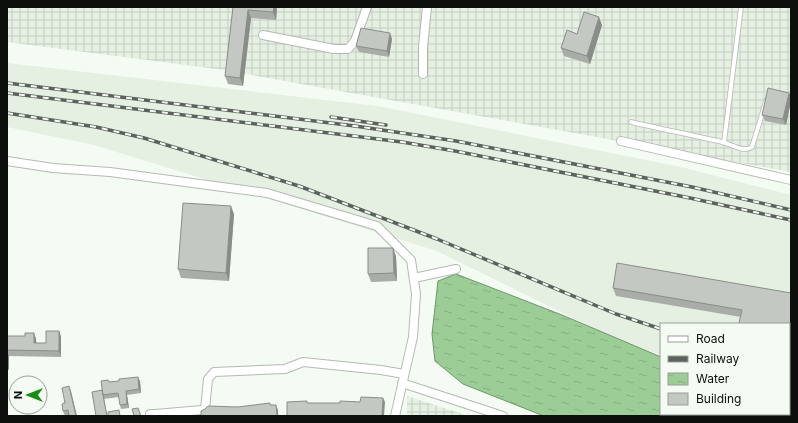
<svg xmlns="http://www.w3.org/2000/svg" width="798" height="423" font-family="Inter,sans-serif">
  <defs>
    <pattern id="industrial-grid" width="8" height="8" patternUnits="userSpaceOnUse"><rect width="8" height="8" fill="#e5f0e3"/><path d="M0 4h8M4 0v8" fill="none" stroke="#c3cdc2"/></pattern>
    <pattern id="water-ripples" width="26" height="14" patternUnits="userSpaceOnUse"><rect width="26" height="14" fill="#9ccd97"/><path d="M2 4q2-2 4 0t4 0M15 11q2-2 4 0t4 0" fill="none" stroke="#85af81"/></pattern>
  </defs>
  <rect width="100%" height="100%" fill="#f4fbf3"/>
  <path fill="#e5f0e3" d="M7,63L378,106L681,167L791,195V399H789V324H661V355L619,341L437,251L94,145L7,127Z"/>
  <path fill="url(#industrial-grid)" d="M7,7H791V172L224,70L7,42Z
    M407,396L469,416H407Z"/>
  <path fill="url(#water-ripples)" stroke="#71946e" d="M456,274L562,315L661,357V414H789V402H791V416H544L463,384L435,361L432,334L438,281Z"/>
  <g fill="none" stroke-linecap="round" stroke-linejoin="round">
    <defs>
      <path id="service" d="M631,122C661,129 692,135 722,142C731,144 744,153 752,147L766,101
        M724,142L741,7"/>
      <path id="minor" d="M263,35L334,49H348L355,41L367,7
        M423,74V47L427,7
        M621,141L791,180
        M7,161L53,168L110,172L267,193L377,226L411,260L416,294L413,337L395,416
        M414,278L456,269
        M402,383L503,416
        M151,416L150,414H155L202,410L205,409L208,379L214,372L285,369L303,362L381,370L404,374"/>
    </defs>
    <use href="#service" stroke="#b4bab3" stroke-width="5.5"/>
    <use href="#minor" stroke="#b4bab3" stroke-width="10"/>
    <use href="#service" stroke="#fff" stroke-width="4"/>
    <use href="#minor" stroke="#fff" stroke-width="8"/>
    <defs>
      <path id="rail" d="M7,83L355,126L456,141L692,187L791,210
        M7,93L402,142L455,151L690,198L791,220
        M7,113L96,127L144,138L299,186L437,239L616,314L661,329
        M331,117L386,125
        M789,375H791"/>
    </defs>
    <use href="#rail" stroke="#5d615d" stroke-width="3.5"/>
    <use href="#rail" stroke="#f4fbf3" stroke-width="2" stroke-dasharray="6" stroke-linecap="butt"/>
  </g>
  <path fill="#a8ada7" d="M233,7H277L276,20L251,18L243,86L228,84L225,76Z
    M602,25L590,64L564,56L561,48L577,34Z
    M392,39L389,57L359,52L356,46Z
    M789,93L791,98V101L786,125L765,121L762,115Z
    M234,214L229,281L181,278L178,269Z
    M396,256L397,281L371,282L368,274Z
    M613,288L791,293V342H789V324H740L741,317L616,296Z
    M59,331L61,337V357L9,356V370H7V336H25L34,333L36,339V343H46Z
    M108,380L109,382L140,381L141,393L127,395L129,408L121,409L120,405L119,397L104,399V398L107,416H96L102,390Z
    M71,391L69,415L65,416L63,411L65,403Z"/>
  <path fill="#888d88" d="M274,7H277L276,20L273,12Z
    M248,10L251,18L243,86L240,78Z
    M599,17L602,25L590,64L587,56Z
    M390,33L392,39L389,57L387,51Z
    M789,93L791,98V101L786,125L783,119Z
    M231,206L234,214L229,281L226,273Z
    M393,248L396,256L397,281L394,273Z
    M59,331L61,337V357L59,351Z
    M34,333L36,339L37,349L34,343Z
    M7,350L9,356V370L7,366Z
    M138,377L140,381L141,393L139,389Z
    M69,386L71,391L77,416H76Z
    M126,391L127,395L129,408L127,404Z
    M383,398L385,402L384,416H382Z
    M276,405L278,410V416H277Z"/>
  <path fill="#c3c9c2" stroke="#888d88" d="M233,7H274L273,12L248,10L240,78L225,76Z
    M584,12L599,17L587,56L561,48L567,30L577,34Z
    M361,28L390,33L387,51L356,46Z
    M768,88L789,93L783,119L762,115Z
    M183,203L231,206L226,273L178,269Z
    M368,248H393L394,273L368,274Z
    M617,263L791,293V335L789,334V324H742L739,323L742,310L613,288Z
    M46,331H59V351L7,350V351V336H25V333H34V343H46Z
    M138,377L139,389L126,391L127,404L120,405L118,393L103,395L101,381L108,380L109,382L119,381V379Z
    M69,386L76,416H69L68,410L63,411L62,404L65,403L62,388Z
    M102,390L107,416H96L92,392Z
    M361,397L383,398L382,416H287V402L307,401V403H340V401L360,402Z
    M270,403V405H276L277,416H201V411L205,409L208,406L238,407Z
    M138,408L141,416H134L132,409Z
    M119,410L120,416H108V412Z"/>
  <rect width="798" height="423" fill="none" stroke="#0d0f0d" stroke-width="16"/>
  <rect x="660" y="323" width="130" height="92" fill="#f4fbf3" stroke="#989d97"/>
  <rect x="668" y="336" width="20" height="6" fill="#ffffff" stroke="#989d97"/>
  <text x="696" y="343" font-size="12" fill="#0d0f0d">Road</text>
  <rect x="668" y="356" width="20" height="6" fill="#5d615d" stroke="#989d97"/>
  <text x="696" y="363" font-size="12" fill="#0d0f0d">Railway</text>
  <rect x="668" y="373" width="20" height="12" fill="url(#water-ripples)" stroke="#989d97"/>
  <text x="696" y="383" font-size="12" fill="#0d0f0d">Water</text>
  <rect x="668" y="393" width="20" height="12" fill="#c3c9c2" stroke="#989d97"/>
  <text x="696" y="403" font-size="12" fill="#0d0f0d">Building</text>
  <g transform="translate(28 395) rotate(270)"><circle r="19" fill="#f4fbf3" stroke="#989d97"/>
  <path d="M0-3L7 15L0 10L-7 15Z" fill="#198d16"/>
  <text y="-6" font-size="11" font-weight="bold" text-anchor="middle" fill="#0d0f0d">N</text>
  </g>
</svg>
